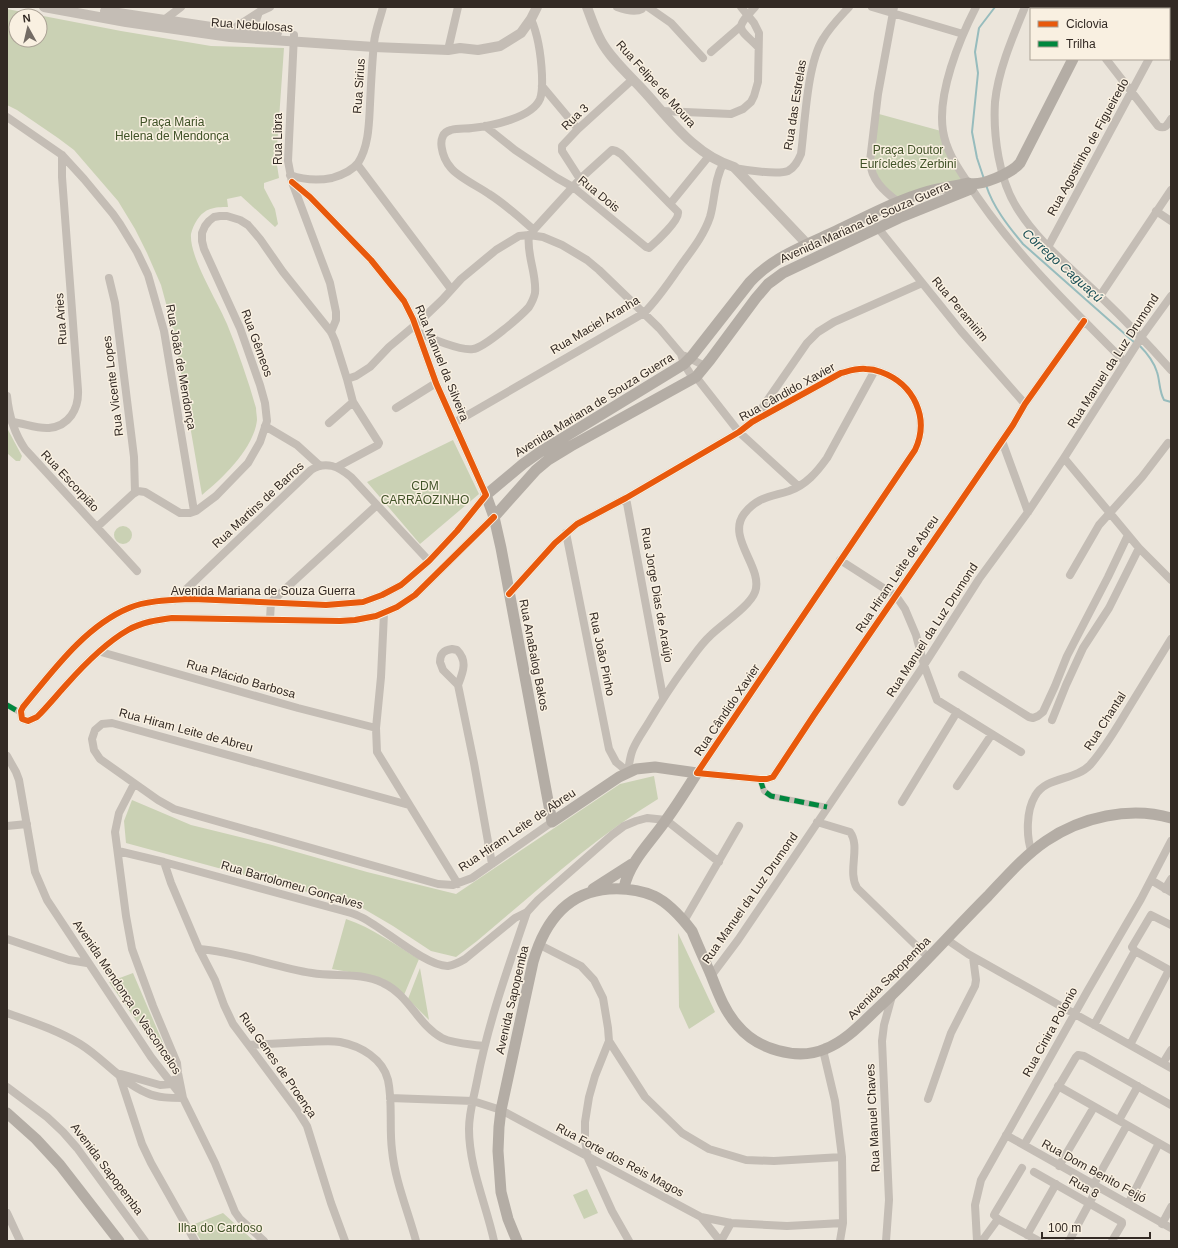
<svg xmlns="http://www.w3.org/2000/svg" width="1178" height="1248" font-family="Arial,sans-serif">
  <rect width="100%" height="100%" fill="#ebe5db"/>
  <path fill="#cad1b4" fill-rule="evenodd" d="M7,9L121,31L211,46L284,48L277,147V165L279,178L264,183V188L275,209L278,224L275,227L241,196L227,199L228,207C214,207 205,208 197,220C194,225 192,229 191,234C189,257 218,302 227,324C238,351 248,380 256,408C256,412 257,416 257,420C254,448 223,478 202,495L174,333L161,285L147,253L135,229L118,201L74,150L58,138L17,110L7,105ZM16,16H40V40H16Z
    M879,114L941,131L966,182L898,199L873,174L875,143Z
    M7,428L22,456L20,461H16L7,453Z
    M453,440L479,494L420,544L367,482Z
    M114 535a9 9 0 1 1 18 0a9 9 0 1 1-18 0Z
    M654,776L658,799C592,839 536,892 477,941L456,957L431,951L393,926L359,906L126,843L124,821L132,800L191,825L272,845L367,872L456,894L620,784Z
    M346,919C373,928 395,945 419,959L404,995L377,977L332,969Z
    M678,933L715,1012L689,1029L679,1007Z
    M420,968L429,1020L408,999Z
    M133,973L166,1050V1057L161,1056L109,982Z
    M587,1189L598,1213L584,1219L573,1195Z
    M223,1213L254,1241H201L192,1225Z"/>
  <g fill="none" stroke-linecap="round" stroke-linejoin="round">
    <path stroke="#97bcbd" stroke-width="2" d="M984,179L977,158L972,132L978,73L975,52L979,28L995,7
      M986,185C993,207 1008,226 1023,244L1135,343
      M1139,345C1146,352 1154,362 1157,372C1160,381 1159,391 1164,400L1171,402"/>
    <path stroke="#c4bdb5" stroke-width="6" d="M7,705L21,713
      M760,779L764,791L771,796L827,807"/>
    <path stroke="#c4bdb5" stroke-width="8" d="M617,7C625,10 635,13 642,9V7
      M648,7L671,23L703,58
      M755,7C734,30 738,27 758,47
      M872,7L963,34
      M894,7L878,94L870,161C871,180 884,191 898,202
      M976,7C959,40 937,94 943,131C946,150 956,165 966,180C1009,248 1068,305 1125,362
      M1025,7C1013,36 998,71 995,102C993,135 999,180 1017,208C1038,242 1071,268 1100,296C1125,320 1148,344 1171,370
      M531,19C539,37 541,55 542,75C542,83 543,91 540,99C532,118 491,126 472,128C466,129 458,128 451,130C434,134 443,159 451,168C458,177 479,187 489,194C505,204 519,217 534,230
      M1169,21L1171,17
      M163,23L164,20L181,7
      M230,32L231,30L259,12L270,7
      M294,35L288,161L292,182L330,283L336,312V320L331,332
      M251,36L259,12
      M448,50L458,7
      M711,52L741,26
      M1106,59L1158,126C1165,130 1168,124 1171,119
      M542,86L578,129
      M662,111L731,114L743,109L751,102L754,96L758,82L759,33L754,23L741,7
      M7,117L62,155L84,179L113,214L120,224L137,252L148,275L164,331L194,511
      M485,126L515,150L557,178L573,187L646,247L649,248C656,242 680,220 678,212L670,204
      M357,164L451,289
      M734,168C745,170 778,175 788,171C795,167 798,161 801,154C805,123 807,64 823,39C830,27 840,17 849,7
      M290,175C304,180 317,181 332,178C342,175 352,171 358,163C369,146 369,123 370,104C371,83 372,63 374,43C375,31 380,19 383,7
      M580,179L562,151V146L578,129L633,79
      M292,182L310,197L371,260L404,301L413,319L436,383L486,495L457,531L429,561L401,585L382,595L363,602L326,605L193,599C173,600 147,600 129,608C85,626 52,672 23,707L21,711L22,719L28,721L37,717C47,707 56,696 66,685C82,667 107,642 128,630C142,622 157,620 172,618L340,621L355,620L376,616L397,607L415,595L494,517
      M1156,211L1171,221
      M878,228L961,331L1025,404
      M1048,247L1149,59
      M109,278L115,303L134,457L135,492
      M1100,296L1171,190
      M418,332C429,338 461,351 473,349C484,348 521,316 529,307C532,302 534,298 535,293C537,274 526,254 529,235L580,179L612,150L616,151L621,154L670,204L709,156
      M685,356L705,366
      M696,377L739,432L798,486
      M347,379L356,376L370,367L389,347L420,321L442,300L461,279L496,250L519,236L529,235L543,237L562,245L587,260L599,270L659,328L681,354L684,364L693,378
      M7,396C9,416 14,433 25,449L137,571
      M396,408L436,383
      M753,421L807,343L818,332L834,322L922,283
      M12,422C24,423 36,429 49,428C69,426 79,409 78,390L62,177V155
      M329,423L353,402
      M454,423L644,313C658,299 670,281 681,265C692,250 704,235 710,217C715,200 714,180 723,164
      M265,426L297,445L319,465
      M1002,441L1028,512
      M1064,458L1139,548L1171,580
      M626,498L663,697
      M97,527L133,494L138,491L145,492L180,513H190L196,511L216,496L248,463L260,442L267,421L265,403L260,385L240,328L204,249L202,241V233L205,226L209,221L214,217L220,216H227L240,220L248,225L260,239L283,272L331,332L335,341L347,379L353,402L379,443L378,445L337,467
      M566,533L609,749L616,762L628,772C629,764 630,756 633,749C637,740 642,733 647,725C659,705 671,686 685,667C693,657 700,645 710,636C721,625 750,606 755,592C764,568 726,538 744,514C757,497 770,497 789,491C806,485 817,472 827,458L875,370
      M840,560L896,596L905,609L916,635L924,665L937,700L1021,752
      M1070,575L1099,525L1142,477L1168,443
      M509,594L555,543L577,524L626,498L739,432L752,422L841,373C849,371 857,368 866,369C871,369 876,370 881,372C914,384 930,418 915,450L697,773L760,779H767L773,777L814,715L1013,425L1025,404L1084,321
      M175,600L311,470C326,460 339,467 351,477L429,561
      M384,613L381,677L376,728L377,752L458,884
      M270,619L271,602L377,505
      M452,649L457,650C468,661 463,672 458,685L443,670L440,662C440,654 444,650 452,649Z
      M101,652L298,708L376,728
      M962,675L1029,717L1033,718L1038,716L1043,712L1055,686L1067,656L1108,577L1128,535
      M458,685L474,763L492,864
      M1052,720L1066,685L1083,648L1109,608L1139,548
      M7,756L16,772L19,780L35,872L47,900L151,1057L183,1098L215,1163L235,1212L240,1219L264,1241
      M957,786L992,734
      M902,802L957,712
      M409,805L112,723L102,724L95,730L92,739L94,750L100,759L158,800L174,809L438,884L453,885L472,878L552,822
      M817,822L850,832C861,847 847,871 857,888L928,957
      M7,826L27,824
      M118,851L164,862L351,913C355,914 359,916 363,918C383,928 427,967 448,966C454,965 460,962 465,959L515,918L527,912
      M1032,853C1026,837 1026,811 1035,796C1046,776 1075,781 1090,765C1105,748 1116,729 1128,709C1142,686 1157,662 1171,639
      M164,862L171,883L199,949L215,980L224,1005L233,1024L297,1110L307,1126L331,1203L345,1241
      M1151,880L1171,892
      M1165,889L1171,879
      M684,921L739,826
      M1171,925L1151,915L1132,947L1135,951L1171,971
      M7,939L69,960L87,963
      M946,939L968,954L1171,1068
      M538,944L581,966L594,980L603,998L608,1028L609,1041L595,1076L589,1097L585,1122V1140L588,1158L612,1211L629,1241
      M199,949C238,952 274,967 312,973C335,977 361,972 383,983C409,995 418,1025 442,1038C454,1044 471,1044 484,1046
      M711,976L738,940L924,665L979,579L1028,512L1064,458L1142,336L1171,296
      M7,1013C32,1022 57,1030 80,1044C103,1058 121,1082 147,1093C158,1098 171,1098 183,1098L178,1073L177,1063L153,1006L132,949L126,916L115,832L119,813L134,784
      M1094,1025L1135,951
      M609,1041L645,1097L682,1133L709,1149L746,1160L774,1161L842,1157
      M249,1045C267,1044 286,1043 304,1042C316,1042 329,1040 340,1042C361,1046 383,1059 388,1080C393,1103 389,1127 392,1150C395,1181 408,1211 416,1241
      M1130,1045L1169,970
      M823,1050L835,1101L842,1157L843,1223L840,1241
      M1163,1063L1171,1050
      M119,1074L142,1144L151,1163L195,1241
      M121,1074L160,1085L172,1084L174,1080
      M1058,1086L1171,1150
      M7,1087L47,1117L63,1132L77,1148L145,1241
      M390,1098L473,1101L501,1110L701,1217L720,1241
      M928,1099L951,1033L975,986L976,980L973,957
      M1119,1120L1138,1086
      M1006,1135L1171,1228
      M1024,1145L1076,1057L1078,1055L1084,1056L1171,1105
      M1059,1166L1094,1107
      M1022,1168L995,1213L994,1215L998,1219L1039,1241
      M1034,1172L1122,1222V1224L1112,1241
      M1094,1184L1127,1125
      M1128,1204L1159,1143
      M7,1213L20,1241
      M701,1217L731,1223L787,1226L843,1223
      M1162,1224L1171,1207
      M1027,1235L1056,1184
      M494,1241C486,1204 469,1167 469,1129C469,1112 474,1097 477,1081C488,1023 508,968 527,912L538,900L612,835L624,826L636,821L647,818L666,820L719,862
      M721,1241L731,1223
      M886,1241L889,1200L882,1041L884,1025L892,996
      M977,1241L975,1205L981,1180L1088,990L1141,899L1171,841
      M982,1241L998,1219
      M1069,1241L1098,1187"/>
    <path stroke="#c4bdb5" stroke-width="10" d="M44,7L126,22L230,37L374,47L448,50L460,48L478,50L500,46L521,33L531,19L537,7
      M587,7C591,18 595,30 601,41C611,59 628,74 642,89C669,118 694,155 734,167L807,244
      M105,11L231,30L277,33"/>
    <path stroke="#b4ada5" stroke-width="11" d="M1098,9L1099,7
      M494,517L536,470L548,460L571,446L696,377L710,360L756,298L768,284L783,273L899,218L971,189L973,185
      M624,888C629,862 651,842 666,820C677,805 687,789 697,773L655,767L636,769L619,777L552,822L501,548L494,517L486,495L523,464L540,452L684,364L692,356L750,282C773,257 806,245 836,231C866,217 897,200 929,191C942,188 955,186 968,183C980,187 1012,173 1020,163L1073,59
      M593,889L632,864
      M7,1113L36,1139L60,1165L119,1241
      M517,1241L508,1219L501,1192L498,1151L499,1127L501,1110L533,962C544,924 566,892 609,889C624,888 640,890 654,896C669,903 682,918 692,931C698,946 705,961 711,975C718,993 725,1012 738,1026C757,1049 797,1061 825,1049C846,1041 862,1023 878,1008C916,973 951,933 988,896C1006,877 1024,856 1046,841C1081,817 1130,806 1171,818"/>
    <path stroke="#00873e" stroke-width="5" stroke-dasharray="10 5" stroke-linecap="butt" d="M7,705L21,713
      M760,779L764,791L771,796L827,807"/>
    <defs>
      <path id="cycleway" d="M292,182L310,197L371,260L404,301L413,319L436,383L486,495L457,531L429,561L401,585L382,595L363,602L326,605L193,599C173,600 147,600 129,608C85,626 52,672 23,707L21,711L22,719L28,721L37,717C47,707 56,696 66,685C82,667 107,642 128,630C142,622 157,620 172,618L340,621L355,620L376,616L397,607L415,595L494,517
        M509,594L555,543L577,524L626,498L739,432L752,422L841,373C849,371 857,368 866,369C871,369 876,370 881,372C914,384 930,418 915,450L697,773L760,779H767L773,777L814,715L1013,425L1025,404L1084,321"/>
    </defs>
    <use href="#cycleway" stroke="#f9f0e1" stroke-width="8"/>
    <use href="#cycleway" stroke="#e8590c" stroke-width="6"/>
  </g>
  <g text-anchor="middle" stroke-width="3" stroke-linejoin="round" paint-order="stroke">
    <g font-size="12" fill="#332a24" stroke="#f9f0e1">
      <text transform="translate(252 25) rotate(4)" y="4">Rua Nebulosas</text>
      <text transform="translate(656 84) rotate(48)" y="4">Rua Felipe de Moura</text>
      <text transform="translate(359 86) rotate(-86)" y="4">Rua Sirius</text>
      <text transform="translate(795 105) rotate(-81)" y="4">Rua das Estrelas</text>
      <text transform="translate(575 117) rotate(-44)" y="4">Rua 3</text>
      <text transform="translate(278 139) rotate(-90)" y="4">Rua Libra</text>
      <text transform="translate(1088 147) rotate(-61)" y="4">Rua Agostinho de Figueiredo</text>
      <text transform="translate(599 194) rotate(39)" y="4">Rua Dois</text>
      <text transform="translate(865 222) rotate(-24)" y="4">Avenida Mariana de Souza Guerra</text>
      <text transform="translate(960 309) rotate(50)" y="4">Rua Peramirim</text>
      <text transform="translate(61 319) rotate(-94)" y="4">Rua Aries</text>
      <text transform="translate(595 325) rotate(-31)" y="4">Rua Maciel Aranha</text>
      <text transform="translate(257 343) rotate(70)" y="4">Rua Gêmeos</text>
      <text transform="translate(1113 361) rotate(-57)" y="4">Rua Manuel da Luz Drumond</text>
      <text transform="translate(442 363) rotate(68)" y="4">Rua Manuel da Silveira</text>
      <text transform="translate(181 367) rotate(80)" y="4">Rua João de Mendonça</text>
      <text transform="translate(113 386) rotate(-97)" y="4">Rua Vicente Lopes</text>
      <text transform="translate(787 392) rotate(-29)" y="4">Rua Cândido Xavier</text>
      <text transform="translate(594 405) rotate(-32)" y="4">Avenida Mariana de Souza Guerra</text>
      <text transform="translate(70 481) rotate(47)" y="4">Rua Escorpião</text>
      <text transform="translate(258 505) rotate(-43)" y="4">Rua Martins de Barros</text>
      <text transform="translate(897 574) rotate(-56)" y="4">Rua Hiram Leite de Abreu</text>
      <text x="263" y="595">Avenida Mariana de Souza Guerra</text>
      <text transform="translate(657 595) rotate(80)" y="4">Rua Jorge Dias de Araújo</text>
      <text transform="translate(932 630) rotate(-57)" y="4">Rua Manuel da Luz Drumond</text>
      <text transform="translate(602 654) rotate(78)" y="4">Rua João Pinho</text>
      <text transform="translate(534 655) rotate(79)" y="4">Rua AnaBalog Bakos</text>
      <text transform="translate(241 679) rotate(16)" y="4">Rua Plácido Barbosa</text>
      <text transform="translate(727 710) rotate(-56)" y="4">Rua Cândido Xavier</text>
      <text transform="translate(1105 721) rotate(-57)" y="4">Rua Chantal</text>
      <text transform="translate(186 730) rotate(15)" y="4">Rua Hiram Leite de Abreu</text>
      <text transform="translate(517 830) rotate(-34)" y="4">Rua Hiram Leite de Abreu</text>
      <text transform="translate(292 885) rotate(16)" y="4">Rua Bartolomeu Gonçalves</text>
      <text transform="translate(750 898) rotate(-55)" y="4">Rua Manuel da Luz Drumond</text>
      <text transform="translate(889 978) rotate(-45)" y="4">Avenida Sapopemba</text>
      <text transform="translate(127 997) rotate(56)" y="4">Avenida Mendonça e Vasconcelos</text>
      <text transform="translate(512 1000) rotate(-77)" y="4">Avenida Sapopemba</text>
      <text transform="translate(1050 1032) rotate(-61)" y="4">Rua Cinira Polonio</text>
      <text transform="translate(278 1065) rotate(55)" y="4">Rua Genes de Proença</text>
      <text transform="translate(873 1118) rotate(-93)" y="4">Rua Manuel Chaves</text>
      <text transform="translate(620 1160) rotate(28)" y="4">Rua Forte dos Reis Magos</text>
      <text transform="translate(107 1169) rotate(53)" y="4">Avenida Sapopemba</text>
      <text transform="translate(1094 1171) rotate(29)" y="4">Rua Dom Benito Feijó</text>
      <text transform="translate(1084 1187) rotate(29)" y="4">Rua 8</text>
    </g>
    <g font-size="12" fill="#405227" stroke="#f9f0e1">
      <text x="172" y="126">Praça Maria<tspan x="172" dy="14">Helena de Mendonça</tspan></text>
      <text x="908" y="154">Praça Doutor<tspan x="908" dy="14">Eurícledes Zerbini</tspan></text>
      <text x="425" y="490">CDM<tspan x="425" dy="14">CARRÃOZINHO</tspan></text>
      <text x="220" y="1232">Ilha do Cardoso</text>
    </g>
    <g font-size="13" font-style="italic" fill="#184e56" stroke="#f9f0e1">
      <text transform="translate(1063 265) rotate(42)" y="5">Córrego Caguaçú</text>
    </g>
  </g>
  <rect width="1178" height="1248" fill="none" stroke="#332a24" stroke-width="16"/>
  <rect x="1030" y="8" width="140" height="52" fill="#f9f0e1" stroke="#aaa195"/>
  <rect x="1038" y="21" width="20" height="6" fill="#e8590c" stroke="#aaa195"/>
  <text x="1066" y="28" font-size="12" fill="#332a24">Ciclovia</text>
  <rect x="1038" y="41" width="20" height="6" fill="#00873e" stroke="#aaa195"/>
  <text x="1066" y="48" font-size="12" fill="#332a24">Trilha</text>
  <g transform="translate(28 28) rotate(352)"><circle r="19" fill="#f9f0e1" stroke="#aaa195"/>
  <path d="M0-3L7 15L0 10L-7 15Z" fill="#736b64"/>
  <text y="-6" font-size="11" font-weight="bold" text-anchor="middle" fill="#332a24">N</text>
  </g>
  <path d="M1042 1232v6h108v-6" fill="none" stroke="#332a24" stroke-width="2"/>
  <text x="1048" y="1232" font-size="12" fill="#332a24" stroke="#f9f0e1" stroke-width="3" paint-order="stroke">100 m</text>
</svg>
